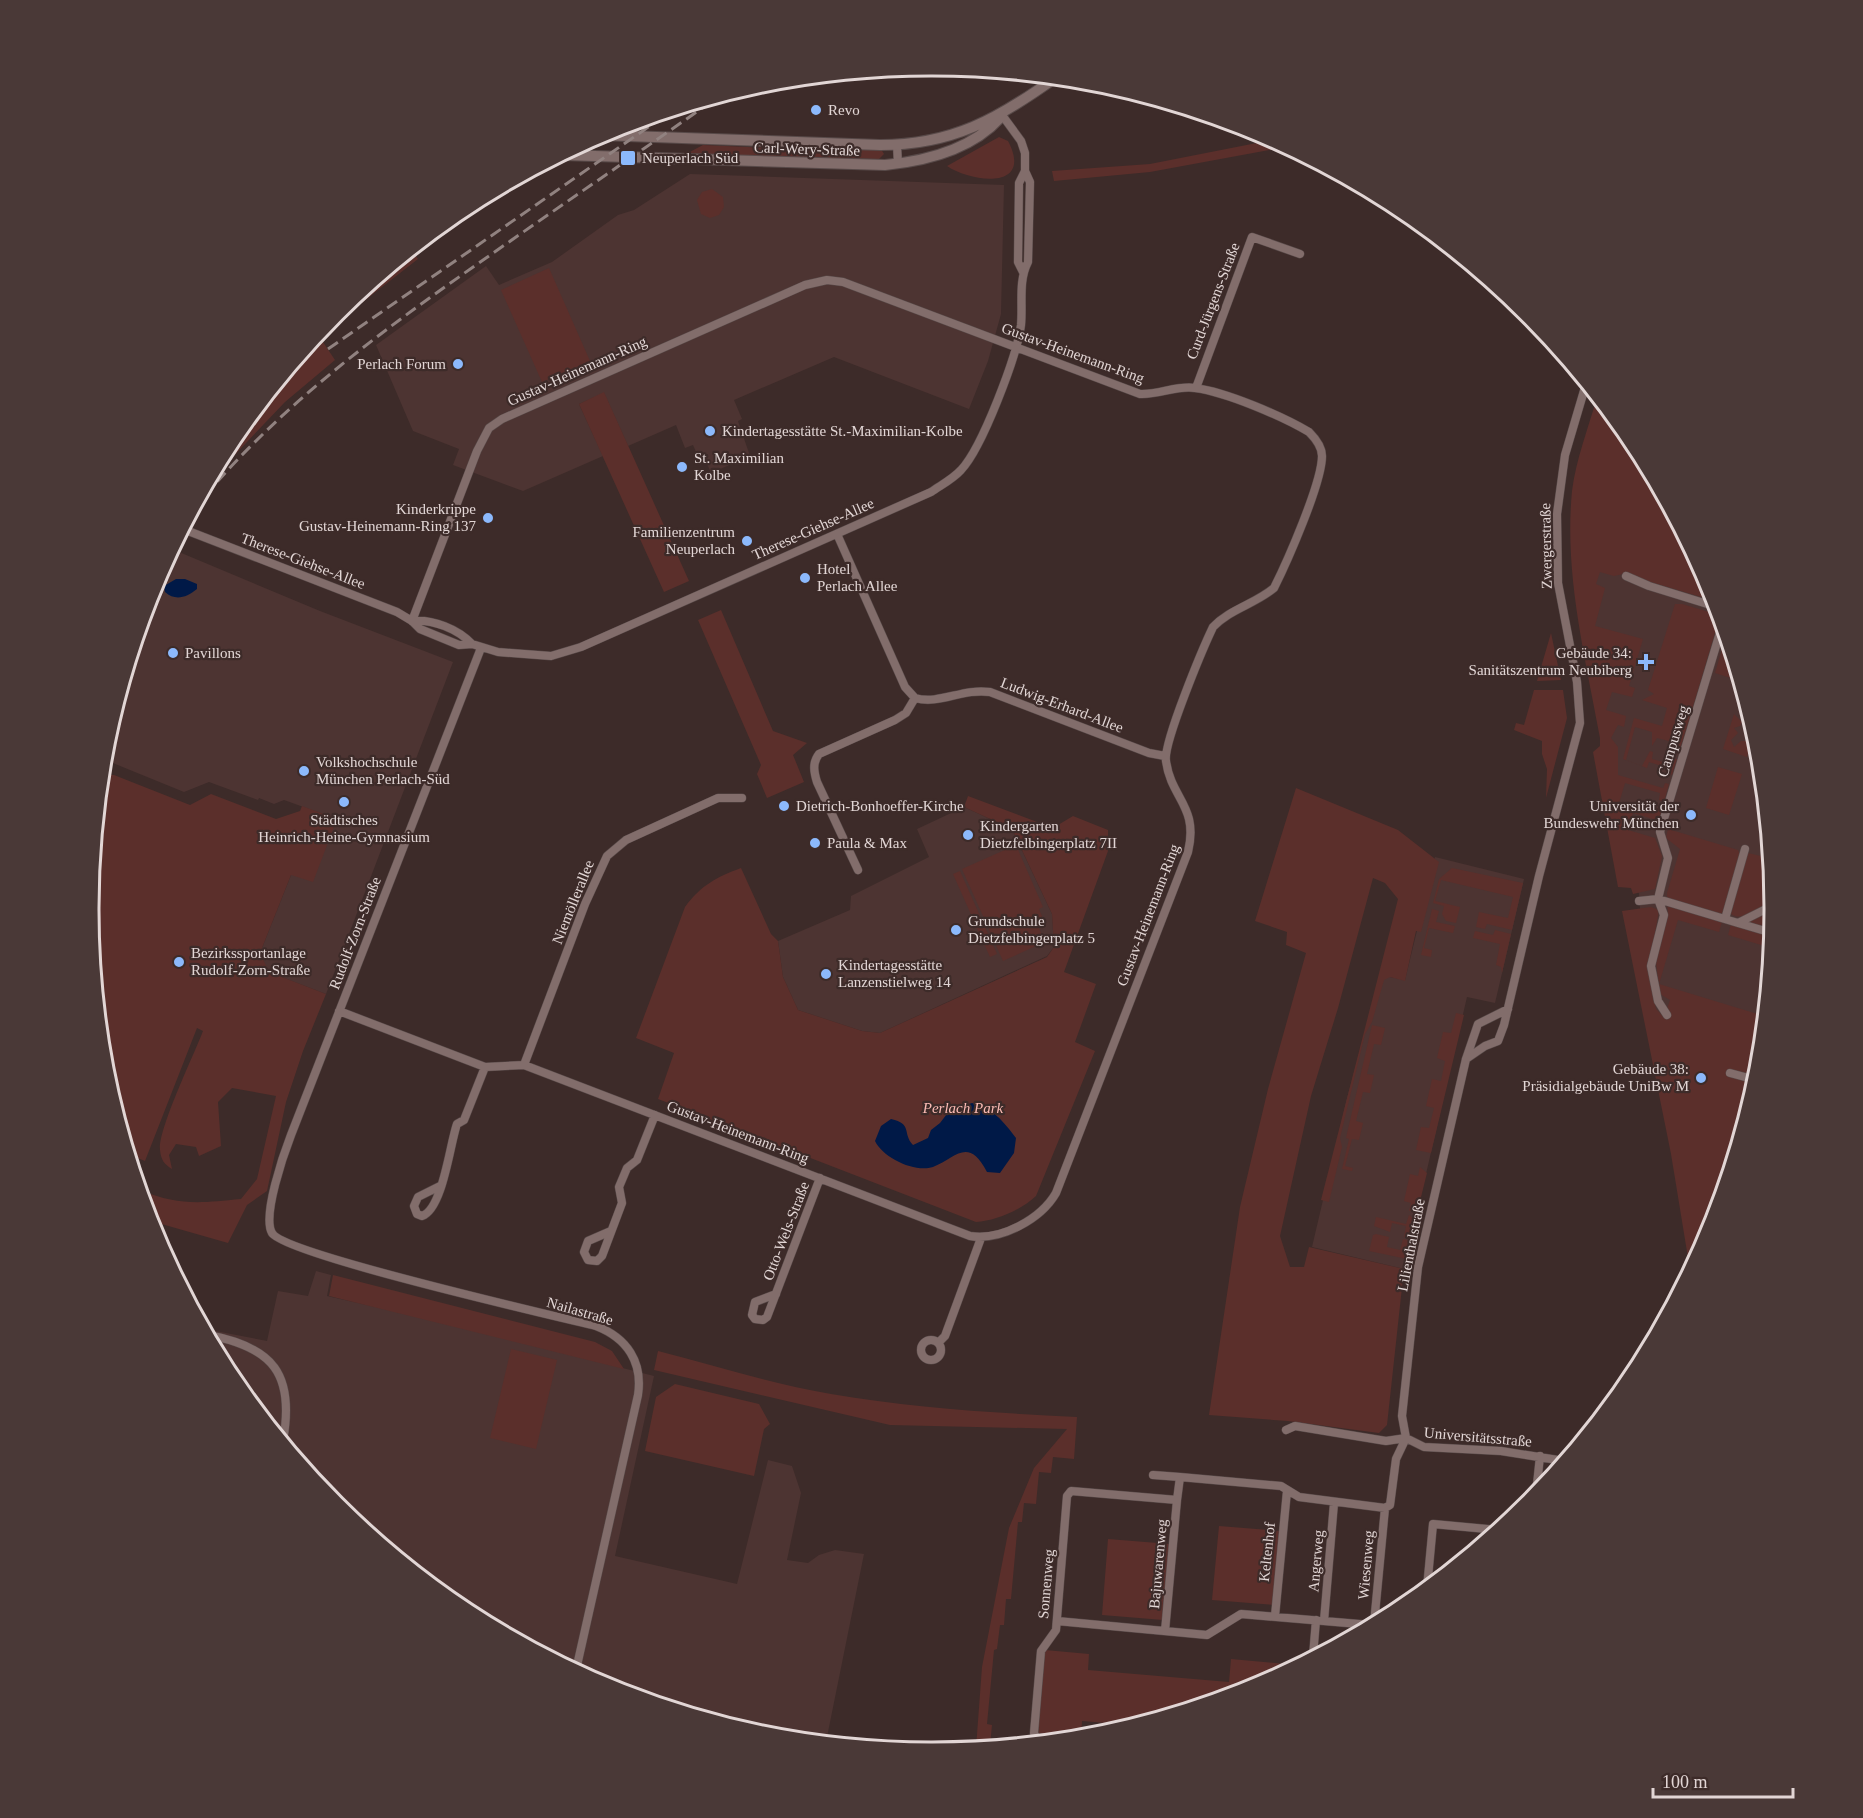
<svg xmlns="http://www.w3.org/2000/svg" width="1863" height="1818" font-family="Georgia,serif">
  <rect width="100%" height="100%" fill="#3d2b29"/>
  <path fill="#4d3432" d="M690,174L1004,185L1001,314L988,361L969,409L834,357L734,400L742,419L738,421L750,456L711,473L705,459L700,461L693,445L685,448L676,425L628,446L604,393L579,404L603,456L523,491L453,465L459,449L413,431L376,345L486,266L499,285L552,262L618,215L634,210Z
    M1633,441L1710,587L1758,745L1774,909L1758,1074L1710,1232L1695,1261L1636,909H1640L1639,893L1630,885L1573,489Z
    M179,552L320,611L453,662L326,994L268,972L260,953L291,875L337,819L284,800L274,804L259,798L258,800L209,782L184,792L103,759L105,744L151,592Z
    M964,807L1012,829L1052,914L1054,947L1047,956L880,1033L862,1031L798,1010L783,977L778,941L850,910L851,896L929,857L917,829Z
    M1435,857L1524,879L1495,1003L1467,997L1404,1269L1312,1247L1346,1102L1380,975L1405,980Z
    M316,1271L331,1275L327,1296L425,1318L654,1376L615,1556L737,1584L768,1460L792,1466L801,1493L787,1560L808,1563L819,1555L835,1550L864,1554L826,1742L767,1736L609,1688L463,1610L335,1505L230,1377L205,1329L267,1341L278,1291L308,1296Z"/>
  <path fill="#5b2f2b" d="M999,137L1008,141C1034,190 972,183 947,166Z
    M1272,140L1285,147L1150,172L1054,181L1052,171L1150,164Z
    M703,145L818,150L826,147L881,149L884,154L879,159L684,155Z
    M712,189L723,197L724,207L719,215L710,218L701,214L697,200L702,192Z
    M412,250L418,259L319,336L335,360L285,402L208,483L231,440L336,313Z
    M549,268L590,361L542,382L501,290Z
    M604,392L689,581L664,592L579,404Z
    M1597,398L1633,441L1710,587L1715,601L1623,574L1614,576L1600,572L1596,584L1605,588L1595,626L1643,639L1629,686L1635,688L1632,697L1612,692L1606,710L1626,716L1624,727L1618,725L1611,738L1618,747V775L1663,788L1665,783L1669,784L1664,802L1659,800L1660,793L1625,783L1619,803L1654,814L1656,808L1662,810L1657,826L1652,824L1653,819L1633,813L1628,830L1655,838L1662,856L1655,889L1633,894L1631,888L1618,887L1593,752L1600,746V738C1585,656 1564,575 1572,491C1576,460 1588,428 1597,398Z
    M1675,604H1682L1716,614L1719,619L1684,737L1679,751L1675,750L1676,743L1657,738L1652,746V732L1635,727L1626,760L1642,766L1650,751L1653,752L1652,759L1670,764L1672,758L1677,759L1672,775L1667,773L1668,768L1649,762L1647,768L1623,759L1634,718L1662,726L1667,708L1642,700L1654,694L1648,690Z
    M721,610L773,731L807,743L793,755L804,782L767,798L757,774L761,765L698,620Z
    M1551,633L1561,680L1537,681Z
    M1722,649L1730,652L1736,672L1734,679L1715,673Z
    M1534,690H1563L1567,718L1546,798L1547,769L1542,754V741L1514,730L1516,723L1524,725Z
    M1734,714L1742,722L1740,726L1734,728L1738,733L1731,740L1734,747L1741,741H1747L1744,734L1746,729L1752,728V723L1754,731L1747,757L1723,749Z
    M1718,767L1742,774L1729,815L1706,808Z
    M102,775H114L190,805L211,794L276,819L300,811L302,806L337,819L313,882L291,875L260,953L269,972L326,994L303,1051L286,1102L267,1191L247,1205L228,1243L158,1223L155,1236L140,1190C179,1206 200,1203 241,1199L257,1179L276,1096L232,1088L218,1102L221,1146L199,1156L196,1147L176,1144L169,1155L172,1169C164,1164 161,1160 160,1150C158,1129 194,1055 203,1031L197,1028L145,1161L130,1155L105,1073L89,909Z
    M1296,788L1398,830L1439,862L1421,932L1416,931L1405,981L1390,977L1384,980L1372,1022L1365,1034L1340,1138L1342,1147L1329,1202L1321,1200L1398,899L1385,883L1373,878L1338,1008L1311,1096L1280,1236L1290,1267H1304L1309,1247L1404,1269L1387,1425L1379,1433L1288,1421L1209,1415L1240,1207L1268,1089L1306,953L1286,945L1287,932L1255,921Z
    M968,796L1053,828L1073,816L1108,830V851L1064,972L1096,984L1075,1042L1095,1051L1036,1196C1021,1210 996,1221 976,1222L658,1099L674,1053L636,1038L685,907C701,885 717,877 741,868L771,934L778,941L783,977L798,1010L862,1031L880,1033L1047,957L1054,947L1052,914L1012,829L964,807Z
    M1668,829L1738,850L1741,857L1719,932L1678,920L1659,984L1764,1016L1758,1074L1710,1232L1690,1270L1671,1154L1622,911L1651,907L1659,910L1651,956L1647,964L1656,1009L1664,1017L1670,1000L1660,994L1656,962L1668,915L1667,893L1680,849L1666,838Z
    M1016,845L1043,907L1039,909L1044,921L1037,924L1045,942L1003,961L962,869Z
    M1748,853L1769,858L1774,901C1761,907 1742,924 1730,913L1745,855Z
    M1452,868L1523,883L1512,930L1487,924L1485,929L1476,927L1479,912L1508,918L1513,897L1441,880L1435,901L1460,907L1456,923L1446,921L1442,914L1444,906L1433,903L1439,879Z
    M960,871L997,954L990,957L953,874Z
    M1774,907L1771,948L1728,935L1731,924L1748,921Z
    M1432,909L1439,911L1436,922L1455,926L1453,933L1429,928L1424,948L1432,950L1431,957L1421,955Z
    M1495,930L1511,934L1502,973L1501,967L1496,965L1500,944L1473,938L1475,931L1493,935Z
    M1456,1013L1464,1015L1431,1153L1416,1150L1421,1127L1429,1128L1434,1108L1426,1106L1432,1079L1441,1081L1445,1061L1437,1058L1443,1032L1451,1033Z
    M1372,1025L1385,1028L1381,1045L1374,1044L1367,1074L1374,1075L1370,1093L1363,1092L1356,1121L1363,1123L1359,1140L1352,1139L1345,1166L1353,1168L1352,1171L1342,1169L1349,1139L1346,1138Z
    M1420,1167L1427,1173L1418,1209L1409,1211L1411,1203L1404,1201L1410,1174L1418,1176Z
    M1409,1215L1416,1221L1411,1239L1404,1237L1406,1226L1392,1223L1390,1232L1374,1226L1376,1217L1406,1224Z
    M1376,1234L1389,1237L1387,1247L1400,1250L1403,1239L1411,1241L1407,1259L1369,1251L1373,1235Z
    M333,1275L595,1342L612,1351L624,1369L329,1296Z
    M511,1349L557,1360L536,1449L490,1438Z
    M658,1351C716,1366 773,1384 831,1394C913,1408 995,1413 1077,1417L1074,1459L1053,1457L1051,1473L1039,1472L1036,1504L1024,1503L1022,1522H1018L1011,1599H1006L1004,1625H1000L997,1649L994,1650L987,1724L992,1725L990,1746L976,1748L982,1667L1009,1528L1034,1468L1067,1429L890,1425L654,1370Z
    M675,1384L759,1404L770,1424L764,1429L754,1476L645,1451L656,1397Z
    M1219,1526L1280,1531L1274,1605L1212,1600Z
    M1108,1539L1170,1544L1163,1620L1102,1615Z
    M1045,1650L1089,1654L1088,1670L1229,1682L1231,1659L1297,1665L1254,1688L1131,1725L1082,1721L1081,1737L1038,1733Z"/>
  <path fill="#001947" d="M176,579H185L197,584V589C186,598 175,601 165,592L164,586Z
    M972,1103C991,1106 1004,1122 1016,1138L1014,1153L1000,1173L987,1172C968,1136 956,1158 933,1167C915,1173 883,1158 875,1141L881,1126L891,1119C913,1124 902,1133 913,1145L928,1138L931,1130L940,1123L950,1110Z"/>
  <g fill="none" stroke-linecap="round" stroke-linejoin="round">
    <defs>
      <path id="minor" d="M1002,115L1021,141L1025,153V171L1019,183L1018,262L1023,272
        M897,145L898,164
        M1196,388L1252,237L1300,254
        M183,529L397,612L412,621L420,629L459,645L472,644L498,652L551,656L581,647L931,492C941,485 953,479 961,470C982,448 1017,356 1021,325C1023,304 1018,281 1028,262L1030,182L1025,171
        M837,534L905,687L915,698C940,705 962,688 990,692L1149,753L1165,756
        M1626,576L1649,586L1717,607
        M412,621C433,619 458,629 472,644
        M481,648L291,1135C284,1153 262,1216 272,1233C284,1254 555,1316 596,1326C627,1338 643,1362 638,1395L576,1670
        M858,870L817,782C814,772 812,763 819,754L895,720L906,713L915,698
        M1639,901L1658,899L1738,923L1774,905
        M1725,919L1745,849
        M1738,923L1772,933
        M339,1011L485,1067L524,1065L970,1236C1001,1241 1041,1219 1056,1193L1188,852C1199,806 1171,799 1166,761C1163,743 1203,648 1213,627C1230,609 1255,604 1274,588C1287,562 1322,483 1322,456C1322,446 1315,438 1309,432C1282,416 1226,392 1195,388C1177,385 1159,395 1140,394L843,282L827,280L805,285L502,419L489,428L477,451L412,621
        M1667,1015L1658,1001L1651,966L1664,915L1658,899L1668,858L1660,832L1722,626
        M1466,1059L1485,1046L1498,1041L1504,1025L1539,876L1580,723L1577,682L1558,583L1557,514L1565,455L1586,384
        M524,1065L585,904L607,856L626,840L718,798H742
        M1730,1073L1756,1080
        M440,1186L418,1197L414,1206L417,1214L422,1216C443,1209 450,1143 457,1124L464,1120L485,1067
        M611,1231L588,1241L584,1252L588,1260L597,1261L602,1256L622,1203L619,1187L627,1168L637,1160L655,1115
        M776,1294L755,1302L752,1315L755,1319L763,1320L767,1317L820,1178
        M208,1335C273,1347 295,1374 283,1441
        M921 1350a10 10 0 1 1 20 0a10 10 0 1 1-20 0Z
        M939,1342L945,1336L981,1238
        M1286,1430L1295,1426L1386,1441L1406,1438
        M1406,1438L1402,1416L1418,1267L1466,1059L1478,1024L1508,1009
        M1406,1438L1424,1447L1501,1451L1564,1461
        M1153,1475L1180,1477
        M1536,1494L1540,1456
        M1427,1588L1433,1524L1498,1530
        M1275,1616L1287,1491
        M1057,1621L1207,1635L1241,1614L1371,1625
        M1324,1621L1334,1503
        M1374,1624L1385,1508
        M1165,1631L1177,1500
        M1313,1656L1316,1620
        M1038,1742L1034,1733L1041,1651L1056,1630L1067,1496L1071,1491L1177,1500L1180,1477L1281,1486L1299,1497L1385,1508L1390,1505L1396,1459L1406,1438"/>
      <path id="secondary" d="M599,135L880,145C952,145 998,119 1055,78
        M562,155L885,165C927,161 971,150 1000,118"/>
    </defs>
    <use href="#minor" stroke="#584a49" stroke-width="9"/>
    <use href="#secondary" stroke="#584a49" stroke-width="12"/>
    <use href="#minor" stroke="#826d6b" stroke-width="8"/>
    <use href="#secondary" stroke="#826d6b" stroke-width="10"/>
    <path stroke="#918280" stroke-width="3" stroke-dasharray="12 6" stroke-linecap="butt" d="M328,349L670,112
      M194,509C276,408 380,332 486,258C563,204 641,151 718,97"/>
  </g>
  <g fill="#8cb9fc" stroke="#3d2b29" stroke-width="2">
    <circle cx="816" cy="110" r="6"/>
    <rect x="620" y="150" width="16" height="16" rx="3"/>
    <circle cx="458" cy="364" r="6"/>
    <circle cx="710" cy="431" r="6"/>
    <circle cx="682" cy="467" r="6"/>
    <circle cx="488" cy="518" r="6"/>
    <circle cx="747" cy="541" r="6"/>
    <circle cx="805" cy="578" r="6"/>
    <circle cx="173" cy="653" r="6"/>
    <path d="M1643 653h6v6h6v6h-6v6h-6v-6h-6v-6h6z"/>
    <circle cx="304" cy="771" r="6"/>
    <circle cx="344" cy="802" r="6"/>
    <circle cx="784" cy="806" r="6"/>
    <circle cx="1691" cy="815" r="6"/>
    <circle cx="968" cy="835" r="6"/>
    <circle cx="815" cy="843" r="6"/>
    <circle cx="956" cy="930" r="6"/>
    <circle cx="179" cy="962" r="6"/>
    <circle cx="826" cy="974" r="6"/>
    <circle cx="1701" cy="1078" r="6"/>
  </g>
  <g text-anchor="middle" stroke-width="4.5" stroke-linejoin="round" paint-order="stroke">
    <g font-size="15" fill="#e2d6d5" stroke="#3d2b29" text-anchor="start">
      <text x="828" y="115">Revo</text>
      <text x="642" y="163">Neuperlach Süd</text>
      <text x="446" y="369" text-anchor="end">Perlach Forum</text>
      <text x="722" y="436">Kindertagesstätte St.-Maximilian-Kolbe</text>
      <text x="694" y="463">St. Maximilian<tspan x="694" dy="17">Kolbe</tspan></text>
      <text x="476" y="514" text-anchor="end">Kinderkrippe<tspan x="476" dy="17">Gustav-Heinemann-Ring 137</tspan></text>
      <text x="735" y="537" text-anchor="end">Familienzentrum<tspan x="735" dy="17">Neuperlach</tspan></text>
      <text x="817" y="574">Hotel<tspan x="817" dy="17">Perlach Allee</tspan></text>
      <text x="185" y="658">Pavillons</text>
      <text x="1632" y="658" text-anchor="end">Gebäude 34:<tspan x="1632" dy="17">Sanitätszentrum Neubiberg</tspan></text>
      <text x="316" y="767">Volkshochschule<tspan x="316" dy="17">München Perlach-Süd</tspan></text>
      <text x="796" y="811">Dietrich-Bonhoeffer-Kirche</text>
      <text x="1679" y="811" text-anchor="end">Universität der<tspan x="1679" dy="17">Bundeswehr München</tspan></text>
      <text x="344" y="825" text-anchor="middle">Städtisches<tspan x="344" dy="17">Heinrich-Heine-Gymnasium</tspan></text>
      <text x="980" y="831">Kindergarten<tspan x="980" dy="17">Dietzfelbingerplatz 7II</tspan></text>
      <text x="827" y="848">Paula &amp; Max</text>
      <text x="968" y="926">Grundschule<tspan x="968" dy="17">Dietzfelbingerplatz 5</tspan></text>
      <text x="191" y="958">Bezirkssportanlage<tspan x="191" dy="17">Rudolf-Zorn-Straße</tspan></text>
      <text x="838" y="970">Kindertagesstätte<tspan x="838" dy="17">Lanzenstielweg 14</tspan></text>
      <text x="1689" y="1074" text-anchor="end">Gebäude 38:<tspan x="1689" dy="17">Präsidialgebäude UniBw M</tspan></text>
    </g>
    <g font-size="15" fill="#e2d6d5" stroke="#3d2b29">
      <text transform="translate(807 149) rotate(2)" y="5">Carl-Wery-Straße</text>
      <text transform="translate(1213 301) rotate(-69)" y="5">Curd-Jürgens-Straße</text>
      <text transform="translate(1073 353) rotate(20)" y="5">Gustav-Heinemann-Ring</text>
      <text transform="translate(577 371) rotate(-24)" y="5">Gustav-Heinemann-Ring</text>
      <text transform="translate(813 529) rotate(-24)" y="5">Therese-Giehse-Allee</text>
      <text transform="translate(1546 546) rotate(-91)" y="5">Zwergerstraße</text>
      <text transform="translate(303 561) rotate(21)" y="5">Therese-Giehse-Allee</text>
      <text transform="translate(1062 705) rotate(21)" y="5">Ludwig-Erhard-Allee</text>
      <text transform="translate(1673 741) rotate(-73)" y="5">Campusweg</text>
      <text transform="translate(573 902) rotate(-68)" y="5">Niemöllerallee</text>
      <text transform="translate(1148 915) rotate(-69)" y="5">Gustav-Heinemann-Ring</text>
      <text transform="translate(355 933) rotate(-69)" y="5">Rudolf-Zorn-Straße</text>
      <text transform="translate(738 1132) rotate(21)" y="5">Gustav-Heinemann-Ring</text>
      <text transform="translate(786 1231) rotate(-69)" y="5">Otto-Wels-Straße</text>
      <text transform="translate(1411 1245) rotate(-79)" y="5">Lilienthalstraße</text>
      <text transform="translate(580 1311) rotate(16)" y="5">Nailastraße</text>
      <text transform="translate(1478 1437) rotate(5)" y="5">Universitätsstraße</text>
      <text transform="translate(1267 1552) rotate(-84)" y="5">Keltenhof</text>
      <text transform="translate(1316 1561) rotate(-85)" y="5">Angerweg</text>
      <text transform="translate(1158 1564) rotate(-85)" y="5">Bajuwarenweg</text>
      <text transform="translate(1366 1565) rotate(-85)" y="5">Wiesenweg</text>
      <text transform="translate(1046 1584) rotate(-85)" y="5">Sonnenweg</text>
    </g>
    <g font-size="15" font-style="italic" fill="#fbbbb4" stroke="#3d2b29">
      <text x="963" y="1113">Perlach Park</text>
    </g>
  </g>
  <path d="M0 0H1863V1818H0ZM931 76H932A832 832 0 0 1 1764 908V910A832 832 0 0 1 932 1742H931A832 832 0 0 1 99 910V908A832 832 0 0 1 931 76Z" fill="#4a3937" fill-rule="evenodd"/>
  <path fill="none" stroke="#e2d6d5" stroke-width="3" d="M931 76H932A832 832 0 0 1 1764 908V910A832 832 0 0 1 932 1742H931A832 832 0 0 1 99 910V908A832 832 0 0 1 931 76Z"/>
  <path d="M1653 1788v9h140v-9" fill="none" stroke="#e2d6d5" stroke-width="3"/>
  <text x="1662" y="1788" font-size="18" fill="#e2d6d5" stroke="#3d2b29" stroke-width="4.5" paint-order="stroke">100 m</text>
</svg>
